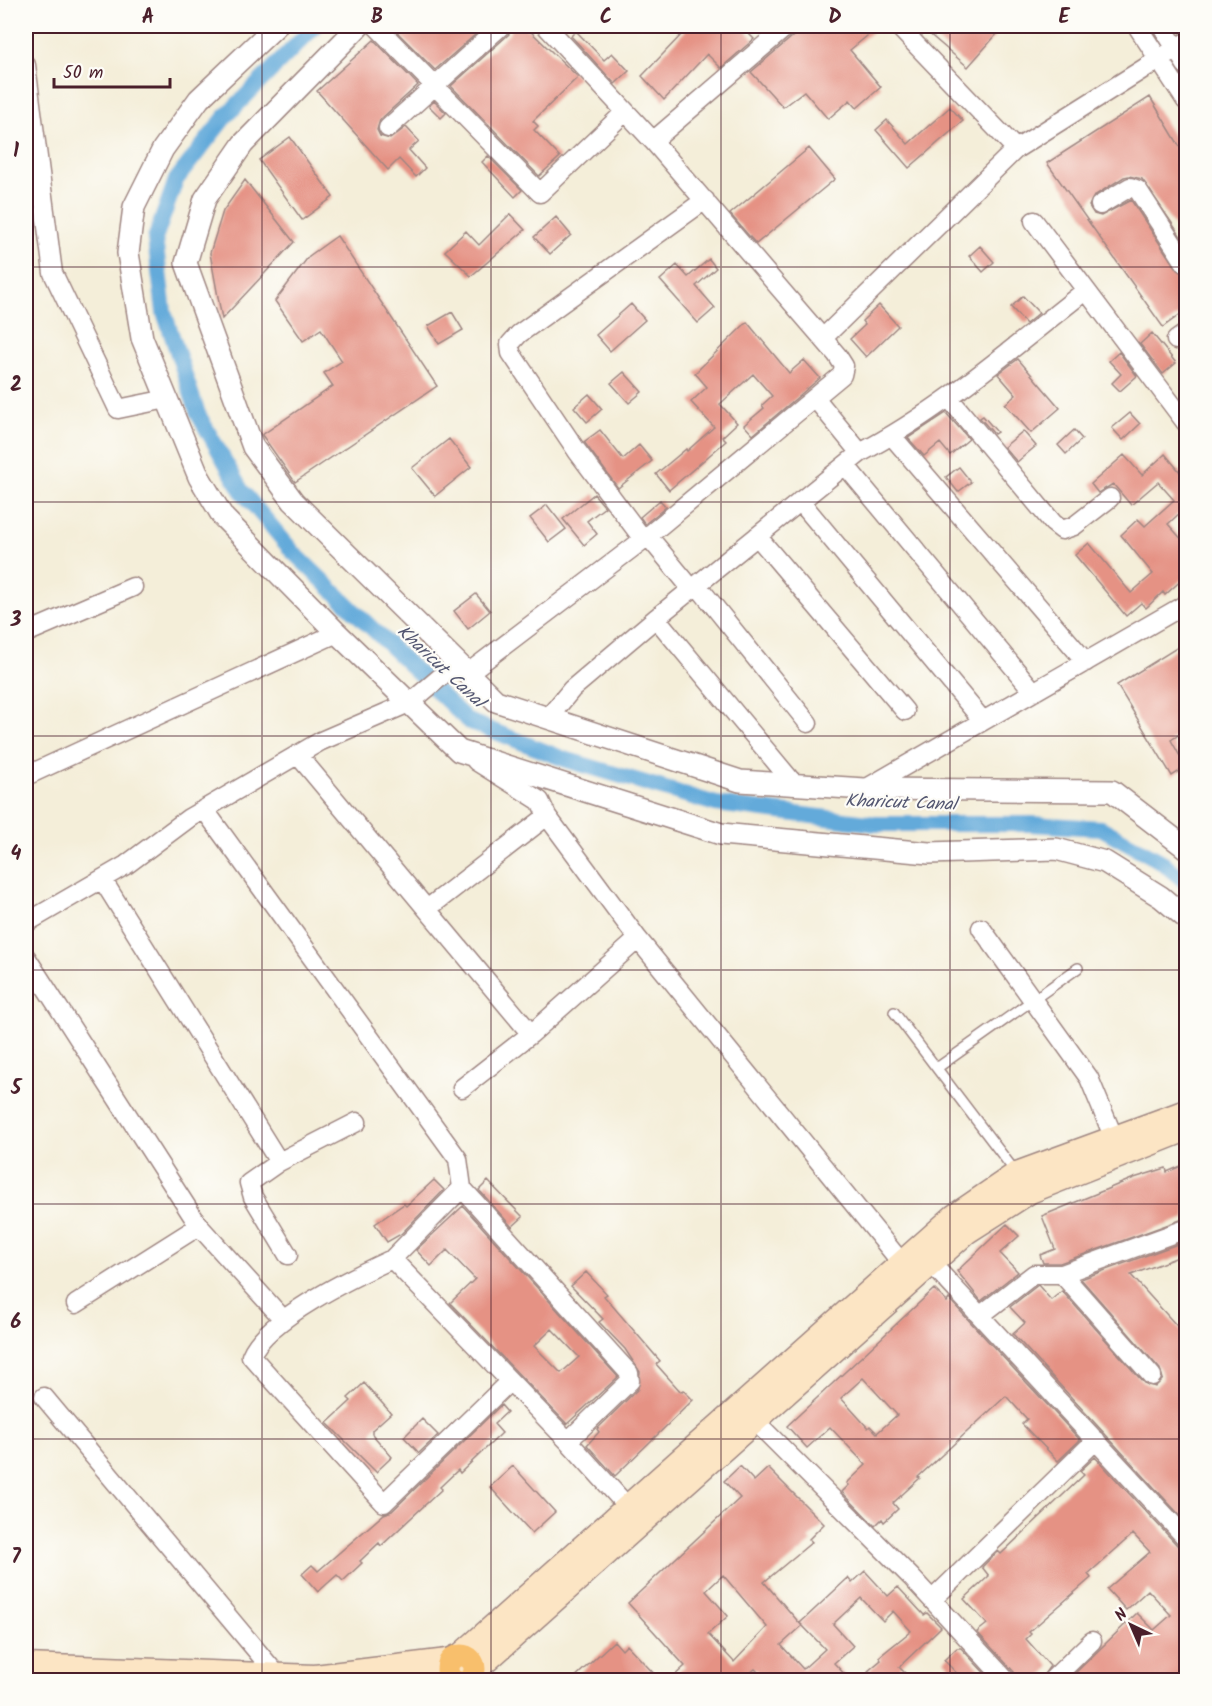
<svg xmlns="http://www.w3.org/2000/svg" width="1212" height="1706" font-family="Kalam,sans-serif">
  <rect width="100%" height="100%" fill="#fdfcf7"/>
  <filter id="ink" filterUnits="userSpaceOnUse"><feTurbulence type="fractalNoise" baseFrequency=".0167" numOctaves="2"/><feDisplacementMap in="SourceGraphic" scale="12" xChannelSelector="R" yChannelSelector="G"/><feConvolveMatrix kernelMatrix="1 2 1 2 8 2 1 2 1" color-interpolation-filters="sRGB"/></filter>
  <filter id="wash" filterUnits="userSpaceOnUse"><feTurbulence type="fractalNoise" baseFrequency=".008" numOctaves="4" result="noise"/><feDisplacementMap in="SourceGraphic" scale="24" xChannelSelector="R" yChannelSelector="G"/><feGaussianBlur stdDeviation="1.35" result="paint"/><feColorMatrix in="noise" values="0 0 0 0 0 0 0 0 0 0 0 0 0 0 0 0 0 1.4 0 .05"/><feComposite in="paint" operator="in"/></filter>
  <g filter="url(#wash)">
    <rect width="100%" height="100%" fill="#f4eed9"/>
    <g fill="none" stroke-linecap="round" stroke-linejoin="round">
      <path stroke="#64aada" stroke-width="16" d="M315,26L225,117L176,180L155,239L164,312L198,414L241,490L293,552L468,721L564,759L716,804L876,824H1030L1101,828L1162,862L1186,882"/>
    </g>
    <g id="blocks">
      <path fill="#e59284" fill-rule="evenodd" d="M391,26H485L435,70Z
        M512,26H525L578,77L533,121L538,126L534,130L560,157L539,176L451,86L509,34Z
        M680,26H741L754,39L721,68L707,54L664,100L642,76L685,31Z
        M805,26H879L850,50L881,87L857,108L850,100L828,119L804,91L783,107L751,72Z
        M920,26H1004L968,67Z
        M576,31L604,60L612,53L629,71L615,84L571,36Z
        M374,40L418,85L380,120L377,130L380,136L390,139L406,127L419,141L409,150L425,168L416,177L399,159L388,170L317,91Z
        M1150,97L1186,157V244L1142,179L1129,176L1124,177L1094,196L1089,206L1094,214L1101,216L1131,200L1177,270L1186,275V310L1163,327L1047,163Z
        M434,101L446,113L441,118L429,106Z
        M950,107L963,121L909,168L876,130L887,120L908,144Z
        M290,137L333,197L302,220L259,160Z
        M809,148L835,179L756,244L730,214Z
        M488,156L522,190L515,197L482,162Z
        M245,180L294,242L222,319L210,253L223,211Z
        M510,214L525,230L471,276L445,251L466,231L479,245Z
        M556,217L571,235L550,254L534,237Z
        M337,236L437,386L295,482L262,435L333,386L324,373L342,361L321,329L303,341L275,301L309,256Z
        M980,246L994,262L983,272L969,256Z
        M709,259L716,268L696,286L715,308L698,323L660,280L677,265L688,277Z
        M1023,296L1039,313L1026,324L1011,307Z
        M631,304L645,320L610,351L596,335Z
        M879,305L898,326L866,357L850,339L865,325L862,321Z
        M452,312L463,330L439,344L428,326Z
        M747,322L789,373L804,360L820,378L753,435L744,425L764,408L762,405L772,396L753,374L720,404L737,423L722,437L726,441L669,490L656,474L686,449L687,451L714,427L691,402L707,387L695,373Z
        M1152,333L1176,363L1163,374L1140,344Z
        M1119,352L1137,376L1120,391L1112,383L1121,374L1109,361Z
        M1018,359L1060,408L1031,433L1005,404L1016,395L998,374Z
        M624,372L642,392L629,403L611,383Z
        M589,394L602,409L587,422L574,407Z
        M946,413L969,439L950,455L940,443L924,456L908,438Z
        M1130,413L1140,424L1123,440L1112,428Z
        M983,416L997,432L994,434L980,418Z
        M600,430L623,459L639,445L652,461L618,488L584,442Z
        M1074,430L1082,439L1066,454L1058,445Z
        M1023,431L1036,446L1017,462L1004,447Z
        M449,439L471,467L435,496L412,468Z
        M1165,454L1186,479V514L1183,510L1168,524L1186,544V576L1165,595L1163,592L1146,608L1141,603L1126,616L1075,555L1089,543L1131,593L1153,574L1121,535L1138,519L1145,526L1174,500L1158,482L1131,505L1113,484L1098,493L1091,484L1124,455L1142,475Z
        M959,467L971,482L958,492L946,477Z
        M594,494L605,507L587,521L597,534L584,545L563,519Z
        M660,500L666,507L645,524L640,517Z
        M547,505L566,529L549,542L530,518Z
        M476,594L490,611L468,629L454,611Z
        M1186,642V730L1171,740L1186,767L1172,776L1117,685Z
        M1186,1164V1218L1060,1263H1043L1040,1255L1055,1249L1042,1216L1134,1178L1166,1168L1167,1172Z
        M434,1180L444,1190L401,1234L387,1242L375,1224L404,1204L406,1206Z
        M488,1181L523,1217L512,1227L479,1190Z
        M463,1206L618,1377L567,1424L450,1303L475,1279L447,1250L431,1266L416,1250ZM552,1329L579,1357L561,1373L534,1346Z
        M1007,1224L1019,1236L1000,1253L1018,1272L981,1301L957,1271Z
        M1186,1241V1254L1131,1275L1186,1336V1522L1013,1334L1025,1323L1010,1307L1038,1285L1051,1300L1062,1291L1144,1383L1155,1387L1163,1379L1160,1369L1081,1279Z
        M586,1272L607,1294L604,1296L660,1361L656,1364L681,1392L683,1390L693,1400L615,1476L587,1445L599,1432L597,1429L638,1389L640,1372L625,1349L599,1322L603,1319L571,1286Z
        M934,1289L947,1302L949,1299L1080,1440L1058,1461L1022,1424L1027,1419L1006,1396L918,1477L920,1478L893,1503L898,1509L884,1522L882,1519L875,1526L842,1492L849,1485L847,1483L866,1465L830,1427L807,1448L787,1426ZM863,1378L897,1415L877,1433L870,1426L868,1428L841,1398Z
        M364,1383L391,1413L372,1430V1434L392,1457L376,1472L327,1423L351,1401L348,1398Z
        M501,1405L507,1412L494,1424L502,1433L460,1473L458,1470L440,1487L442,1489L381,1546L379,1543L360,1561L362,1563L343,1581L337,1575L318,1592L302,1574L312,1565L318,1571L384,1514L392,1511Z
        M422,1419L438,1435L419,1453L404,1437Z
        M1095,1457L1178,1546L1186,1549V1676L1181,1680H1068L1137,1613L1154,1630L1171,1615L1148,1590L1126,1610L1107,1589L1150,1552L1133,1534L1088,1574L1091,1578L1029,1632L1031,1634L1026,1639L1050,1666L1040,1680H1017L1014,1672L977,1632L987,1624L964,1599L989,1576L982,1567L998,1551L1001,1554L1084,1475L1080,1471Z
        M513,1466L555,1512L532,1533L490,1487Z
        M740,1466L754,1481L768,1468L824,1524L809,1539L812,1542L764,1582L802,1626L781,1645L803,1669L825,1649L800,1623L848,1578L852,1583L865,1571L888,1596L898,1587L924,1615L927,1613L941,1627L899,1667L912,1680H877L868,1671L881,1660L879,1657L911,1631L893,1611L883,1621L861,1598L833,1624L853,1646L834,1663L850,1680H766L755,1669L742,1680H670L685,1666L628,1603L740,1498L724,1481ZM723,1575L767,1627L734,1662L708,1634L728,1616L706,1591Z
        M614,1641L622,1650L627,1645L660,1680H572Z
        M957,1648H961L991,1680H963L944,1660Z"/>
    </g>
  </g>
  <g filter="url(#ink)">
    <use href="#blocks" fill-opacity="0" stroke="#9f8682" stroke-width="1.5"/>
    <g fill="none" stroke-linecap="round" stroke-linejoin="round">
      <defs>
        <path id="service" d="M894,1012L1017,1174
          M937,1068L1078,968"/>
        <path id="minor" d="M376,26L540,193L625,112
          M546,26L653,141
          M898,26L1016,149
          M1137,26L1186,101
          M1162,26L1186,65
          M26,65L53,273L118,409L167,399
          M388,128L501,26
          M1100,205L1130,187L1138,190L1186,264
          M1034,221L1186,423
          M823,338L1016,149L1186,42
          M1176,340L1186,333
          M949,398L1053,523L1062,530L1074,526L1110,498
          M816,399L860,453
          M892,436L1086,662
          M845,465L1034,692
          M800,501L983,721
          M757,536L905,711
          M697,585L808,723
          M691,588L648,536L640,535L577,451L511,353L510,344L519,334L705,200
          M656,618L794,784
          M26,633L133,587
          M468,673L648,536L842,375L844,366L837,355L653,141L787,26
          M548,718L572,689L656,618L860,453C942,410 1012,348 1085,291
          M298,755L531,1034
          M476,761L540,801L547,816L638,939L909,1272
          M26,776L337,633
          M865,789L1186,604
          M204,809L458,1159L462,1188L392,1259L568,1441L636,1516
          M102,879L279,1162L249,1183L253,1197L288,1255
          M427,909L547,816
          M26,923L126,865L189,818L321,741L411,702L457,663
          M981,928L1089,1078L1118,1148
          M26,957L199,1226L76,1304
          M462,1088L531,1034L638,939
          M279,1162L357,1122
          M462,1188L629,1373L630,1381L568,1441
          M199,1226L283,1319
          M392,1259C355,1276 265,1319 251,1356L384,1503L510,1381
          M931,1263L1186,1538
          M1062,1274L1152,1376
          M981,1315L1034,1274H1062L1186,1229
          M44,1397L277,1675
          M747,1413L911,1577L1006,1680
          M933,1599L1096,1440
          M1052,1680L1092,1641"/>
        <path id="tertiary" d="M276,26L199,99L163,149L134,207L128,253L142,338L199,477L223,517L337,633L459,751L721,834L929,853L1056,849L1105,862L1161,897L1186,918
          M359,26L243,144L205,199L186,263L253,447L293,501L496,701L740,781L865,789L1112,791L1186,848"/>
        <path id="secondary" d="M26,1666L315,1677L456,1660L954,1217L1017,1174L1186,1112
          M472,1673L966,1232L1030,1191L1186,1129"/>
        <path id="primary" d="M450 1669a11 11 0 1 1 22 0a11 11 0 1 1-22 0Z"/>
      </defs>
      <use href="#service" stroke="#9f8682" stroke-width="12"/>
      <use href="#minor" stroke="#9f8682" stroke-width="21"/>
      <use href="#tertiary" stroke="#9f8682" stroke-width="24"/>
      <use href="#secondary" stroke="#9f8682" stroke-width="27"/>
      <use href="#primary" stroke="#9f8682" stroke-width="30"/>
      <use href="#service" stroke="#fff" stroke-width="9"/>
      <use href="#minor" stroke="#fff" stroke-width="18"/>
      <use href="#tertiary" stroke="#fff" stroke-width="21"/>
      <use href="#secondary" stroke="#fce5c4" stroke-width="24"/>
      <use href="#primary" stroke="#f8bf6c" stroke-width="27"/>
    </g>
  </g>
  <path fill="none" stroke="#4a1f2b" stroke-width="1.5" stroke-opacity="0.55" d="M262,26V1680M491,26V1680M721,26V1680M950,26V1680M26,267H1186M26,502H1186M26,736H1186M26,970H1186M26,1204H1186M26,1439H1186"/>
  <g text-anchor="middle" stroke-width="4.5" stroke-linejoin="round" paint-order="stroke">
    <g font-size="18" font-style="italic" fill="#545771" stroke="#fdfcf7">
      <text transform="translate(441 666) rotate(43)" y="6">Kharicut Canal</text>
      <text transform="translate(901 802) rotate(2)" y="6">Kharicut Canal</text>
    </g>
  </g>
  <rect width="1212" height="1706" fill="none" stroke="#fdfcf7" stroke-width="66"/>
  <g transform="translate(1131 1625) rotate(316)" stroke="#fdfcf7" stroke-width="4.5" paint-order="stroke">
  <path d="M0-4.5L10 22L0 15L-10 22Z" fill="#4a1f2b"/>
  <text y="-9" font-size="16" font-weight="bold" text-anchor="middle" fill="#4a1f2b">N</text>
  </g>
  <path d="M54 78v9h116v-9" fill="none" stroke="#4a1f2b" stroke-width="3"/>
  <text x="63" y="78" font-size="18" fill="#4a1f2b" stroke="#fdfcf7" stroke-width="4.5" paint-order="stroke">50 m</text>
  <rect x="33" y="33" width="1146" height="1640" fill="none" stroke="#4a1f2b" stroke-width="2"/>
  <g font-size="20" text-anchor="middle" font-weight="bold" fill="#4a1f2b">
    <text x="148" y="23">A</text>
    <text x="377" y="23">B</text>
    <text x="606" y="23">C</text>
    <text x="835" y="23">D</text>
    <text x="1064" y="23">E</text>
    <text x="16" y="157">1</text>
    <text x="16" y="391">2</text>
    <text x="16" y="626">3</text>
    <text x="16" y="860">4</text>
    <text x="16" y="1094">5</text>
    <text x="16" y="1328">6</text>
    <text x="16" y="1563">7</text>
  </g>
</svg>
